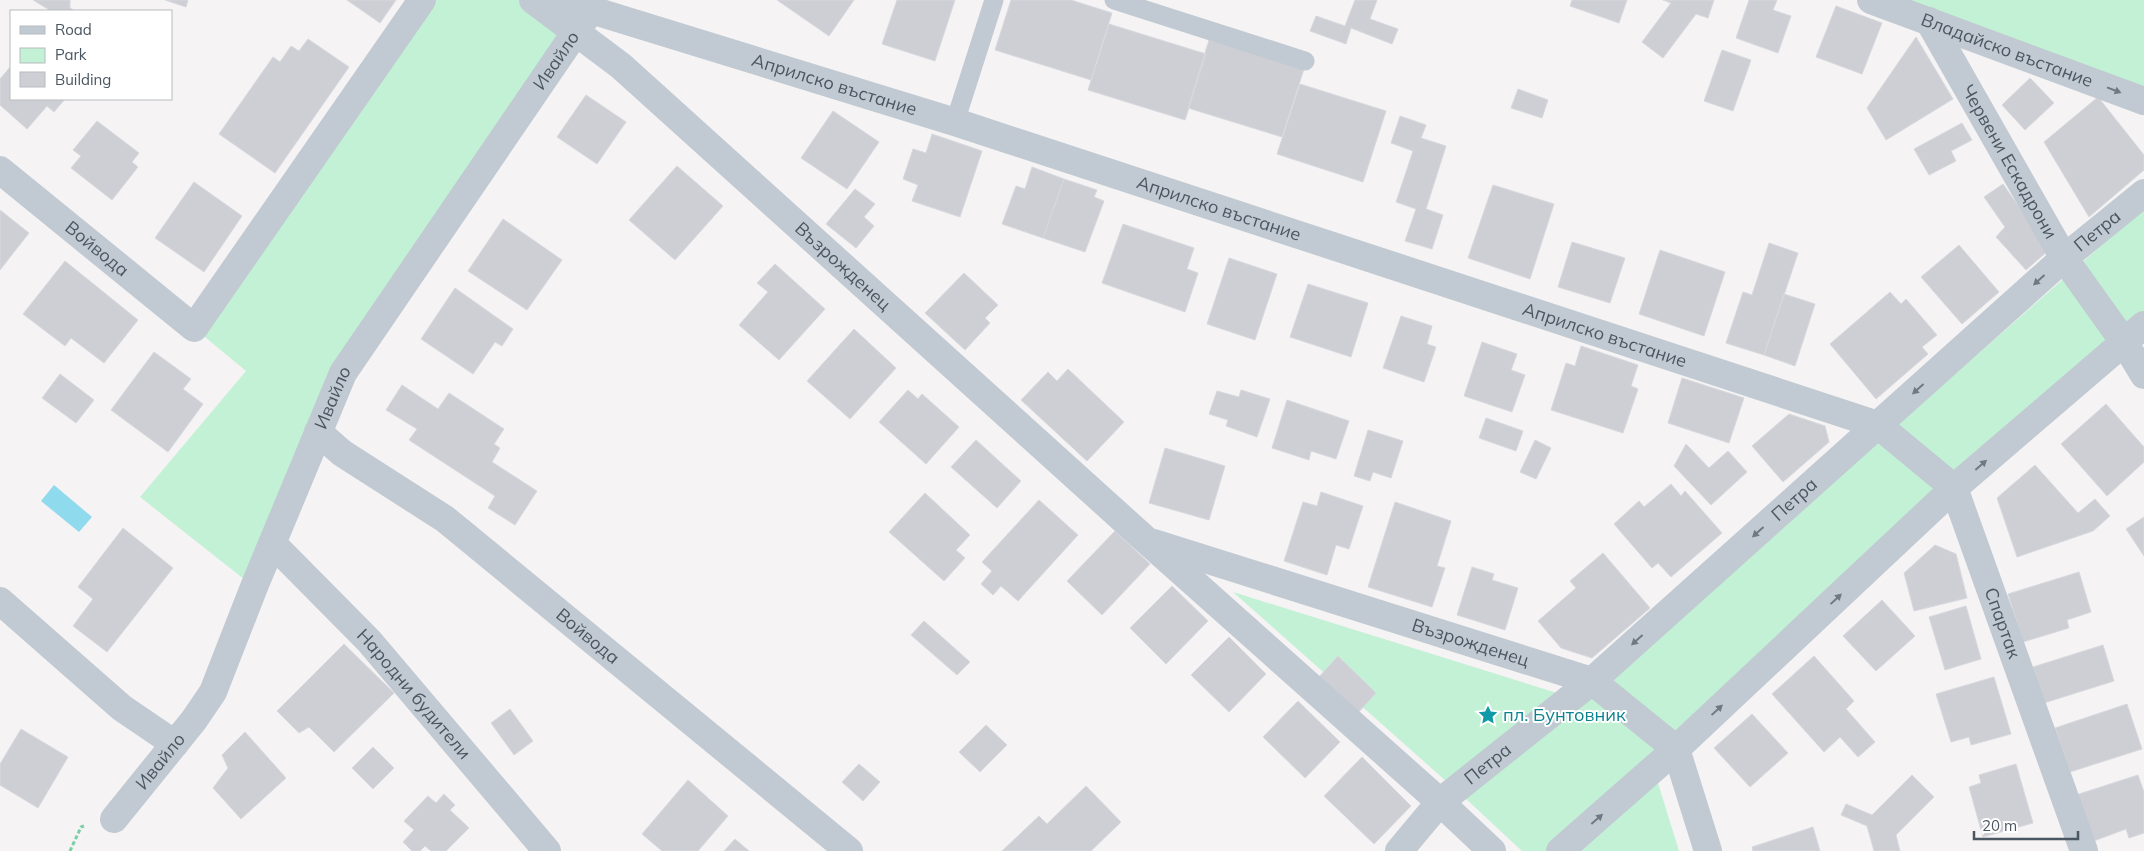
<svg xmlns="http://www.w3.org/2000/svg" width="2144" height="851" font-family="Mulish,sans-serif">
  <rect width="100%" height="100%" fill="#f5f3f3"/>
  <path fill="#c3f1d5" d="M422,0H533L576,32L343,373L254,587L140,497L246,371L194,328Z
    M1871,0H2144V101Z
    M2144,208V312L1649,754L1679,851H1522L1464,797L1233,592L1583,701Z"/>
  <path fill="#90daee" d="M54,485L92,517L79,532L41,501Z"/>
  <path fill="#cdcfd5" stroke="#d7d9de" d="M33,0H70V8L75,11H51Z
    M165,0H188L186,7Z
    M347,0H396L380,23Z
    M777,0H854L829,36Z
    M897,0H955L935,61L882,44Z
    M1011,0H1071L1112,13L1091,80L995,50Z
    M1355,0H1377L1370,19L1398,29L1392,44L1351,28L1346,44L1310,31L1316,16L1345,26Z
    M1572,0H1627L1619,23L1570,6Z
    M1663,0H1714L1708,18L1696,14L1663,58L1642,42L1671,3Z
    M1749,0H1777L1773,10L1791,16L1778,53L1736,38Z
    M1836,6L1882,23L1862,74L1816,57Z
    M1109,24L1206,54L1185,120L1088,90Z
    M1916,37L1953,99L1886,140L1867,108Z
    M308,39L349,67L275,173L219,134L273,57L280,62L291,46L299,51Z
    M1209,40L1304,69L1282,137L1188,108Z
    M1722,50L1751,60L1733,111L1704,101Z
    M11,66V99H65L54,112L47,106L27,129L0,105V79Z
    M2030,78L2054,103L2025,130L2002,105Z
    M1300,84L1386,111L1363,182L1277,154Z
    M1518,89L1548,100L1542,118L1511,108Z
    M586,95L626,122L597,164L557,137Z
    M2098,97L2144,155V170L2089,217L2044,142Z
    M833,111L879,142L847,189L801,158Z
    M1400,116L1426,125L1421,138L1446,146L1426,209L1443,215L1432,249L1405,241L1416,209L1396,202L1413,151L1391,143Z
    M97,121L139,153L132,162L138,167L112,200L71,168L81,156L73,150Z
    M1962,123L1972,140L1951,151L1956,161L1929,175L1914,149Z
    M932,134L982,151L960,217L912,201L918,185L903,179L913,149L926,153Z
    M677,166L723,206L675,260L629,220Z
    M1032,167L1064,179L1043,238L1002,224L1016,186L1025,189Z
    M1064,179L1097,190L1094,197L1104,201L1085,252L1043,238Z
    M194,182L242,216L204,272L155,238Z
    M2003,184L2049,250L2026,270L1996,237L2005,227L1984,197Z
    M1493,185L1554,204L1530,279L1468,258Z
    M855,189L875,204L864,217L874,226L856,248L826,224Z
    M0,210L29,233L0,270Z
    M503,219L562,260L527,310L468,271Z
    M1123,224L1194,248L1187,269L1198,273L1185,312L1102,283Z
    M1572,242L1625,258L1610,303L1558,287Z
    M1769,243L1798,253L1764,355L1726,343L1743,292L1752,295Z
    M1959,245L1999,292L1962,324L1921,277Z
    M1660,250L1725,272L1704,336L1639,314Z
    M1229,258L1277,274L1255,340L1207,324Z
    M65,261L138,320L104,363L71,338L65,346L23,314Z
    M775,264L825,309L779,360L739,325L768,292L757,283Z
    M964,273L998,305L985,318L990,323L965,350L925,313Z
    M1308,284L1368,303L1351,357L1290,337Z
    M455,288L513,329L502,346L495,342L473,374L421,339Z
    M1890,292L1901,304L1906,299L1937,335L1922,347L1928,354L1876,399L1830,344Z
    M1784,294L1815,304L1795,366L1764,355Z
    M1401,316L1432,326L1427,344L1436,347L1424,382L1383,368Z
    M854,329L896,368L850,419L807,381Z
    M1482,342L1517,354L1511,370L1525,375L1512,412L1464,396Z
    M1581,346L1638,365L1631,386L1638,389L1623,433L1551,410L1566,363L1575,366Z
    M154,352L191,379L183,389L203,404L168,452L111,410Z
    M1068,369L1124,422L1087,461L1021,400L1048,372L1057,381Z
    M60,374L94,400L76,423L42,398Z
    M1682,378L1744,398L1729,443L1668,423Z
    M402,385L438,409L449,393L504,429L494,444L500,448L492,462L537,491L515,525L488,508L495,496L409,440L417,429L386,410Z
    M908,390L918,399L922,394L959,427L926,464L879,422Z
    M1241,390L1270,399L1257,437L1226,426L1228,420L1209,414L1217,391L1239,397Z
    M1287,400L1349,421L1336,459L1311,451L1309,460L1272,448Z
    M2106,404L2144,447V462L2107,496L2061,444Z
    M1789,414L1825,426L1829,442L1783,482L1752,446Z
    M1486,418L1523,431L1516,451L1479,438Z
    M1368,430L1403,441L1391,478L1373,472L1370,481L1354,476Z
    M976,440L1021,481L997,508L951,467Z
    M1535,440L1551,448L1536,479L1520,472Z
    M1686,444L1709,468L1728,451L1747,472L1711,505L1674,466Z
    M1165,448L1225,466L1209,520L1149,503Z
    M2035,465L2078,513L2095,499L2110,516L2093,531L2017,557L1997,498Z
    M1671,484L1681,496L1685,491L1722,533L1671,577L1658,563L1652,568L1614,524L1639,501L1644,507Z
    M1321,492L1363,506L1349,549L1336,545L1327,575L1284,561L1303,502L1317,506Z
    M925,493L970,535L956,550L965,558L944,581L889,532Z
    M1039,500L1078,535L1018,601L1001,586L993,595L981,584L992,571L982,562Z
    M1395,502L1451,521L1437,566L1445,568L1432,607L1368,587Z
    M2144,517V556L2126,529Z
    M123,528L173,568L107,652L73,626L93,599L78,587Z
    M1115,531L1150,564L1102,615L1067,581Z
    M1935,545L1956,554L1967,598L1914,611L1904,573Z
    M1603,553L1650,608L1592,658L1561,648L1538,621L1576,588L1570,581Z
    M1472,567L1494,574L1492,580L1518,588L1505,630L1457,615Z
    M2079,572L2091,612L2067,620L2069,628L2023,642L2008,594Z
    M1172,586L1208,621L1166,664L1130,628Z
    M1882,600L1915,636L1876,671L1843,636Z
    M1966,606L1981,659L1945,670L1929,617Z
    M924,621L970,662L957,675L911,635Z
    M1229,637L1266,674L1229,712L1191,675Z
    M344,644L394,693L334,752L309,727L299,733L277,711Z
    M2103,645L2114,681L2044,703L2033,667Z
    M1338,656L1376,693L1356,715L1318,678Z
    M1814,656L1854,701L1846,709L1875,742L1858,757L1840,737L1824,752L1772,694Z
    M1994,677L2011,734L1971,745L1969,737L1951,742L1936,694Z
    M1298,701L1340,742L1305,778L1263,737Z
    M2127,704L2142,749L2070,772L2055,728Z
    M510,709L533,741L514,755L491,723Z
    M1752,714L1788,753L1750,787L1714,748Z
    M986,725L1007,745L980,772L959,752Z
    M21,729L68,757L38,808L0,785V764Z
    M245,732L286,778L241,819L213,788L228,768L222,755Z
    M373,747L394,768L373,789L352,768Z
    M1362,757L1411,806L1374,844L1324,796Z
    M859,764L880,782L863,801L842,782Z
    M2016,764L2033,823L1983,837L1969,787L1981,783L1979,775Z
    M1912,775L1934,797L1896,835L1900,851H1874L1867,826L1841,815L1846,804L1872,815Z
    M2138,775L2144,792V833L2129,838L2126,829L2091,842L2076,795Z
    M688,780L728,816L698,851H662L642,834Z
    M1086,786L1121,822L1091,851H1002L1039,816L1047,824Z
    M444,794L455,805L450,810L469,828L446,851H431L425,846L420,851H412L403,842L414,830L404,821L428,796L436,803Z
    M1813,827L1820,851H1753L1752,847Z
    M735,839L749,851H724Z"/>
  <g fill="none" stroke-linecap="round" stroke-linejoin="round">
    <path stroke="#7ad0a6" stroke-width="3" stroke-dasharray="4 2.5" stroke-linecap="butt" d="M70,851L81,827L84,826"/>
    <path stroke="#c1cad2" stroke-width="19" d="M1114,0L1305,61
      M955,122L994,0"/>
    <g stroke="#c1cad2" stroke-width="28">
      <path id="s1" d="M533,0L621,66L1146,540L1440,802L1492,851"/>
      <path id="s2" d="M559,0L955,122L1878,425L1954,488L2084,851"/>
      <path id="s3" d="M1871,0L2144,101"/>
      <path id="s4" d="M1929,21L2064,258L2124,342L2144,375"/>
      <path id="s5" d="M0,170L194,328L422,0"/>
      <path id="s6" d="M318,432L342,453L445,519L849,851"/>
      <path id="s7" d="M1154,543L1592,681L1676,749L1708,851"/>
      <path id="s8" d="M273,544L369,641L547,851"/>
      <path d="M0,601L122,708L175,744"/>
      <path id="s9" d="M114,819L194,720L213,692L254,587L343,373L586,17"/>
      <path id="s10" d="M1399,851L1440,802L1592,681L2064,258L2144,193"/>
      <path d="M1560,851L1676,749L1954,488L2144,325"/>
    </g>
  </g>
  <defs><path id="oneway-solid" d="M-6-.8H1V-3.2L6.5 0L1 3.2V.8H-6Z" transform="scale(1.25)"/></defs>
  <g fill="#6e7983">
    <use href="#oneway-solid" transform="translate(2114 90) rotate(21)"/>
    <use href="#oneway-solid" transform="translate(2039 280) rotate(138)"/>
    <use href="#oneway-solid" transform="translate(1918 389) rotate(138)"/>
    <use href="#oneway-solid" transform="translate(1981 465) rotate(-41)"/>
    <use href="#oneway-solid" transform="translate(1758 532) rotate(138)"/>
    <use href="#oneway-solid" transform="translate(1836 599) rotate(-43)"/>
    <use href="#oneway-solid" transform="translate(1637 640) rotate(138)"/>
    <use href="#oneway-solid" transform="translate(1717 710) rotate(-43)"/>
    <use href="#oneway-solid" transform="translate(1597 819) rotate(-41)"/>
  </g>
  <defs>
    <symbol id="sight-bare" viewBox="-9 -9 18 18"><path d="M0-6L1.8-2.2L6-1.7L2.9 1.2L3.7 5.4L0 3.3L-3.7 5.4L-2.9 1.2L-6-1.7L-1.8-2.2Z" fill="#0f9aa8" stroke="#fff" stroke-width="2.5" paint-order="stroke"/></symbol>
  </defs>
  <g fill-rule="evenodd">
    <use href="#sight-bare" x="1474" y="701" width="28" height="28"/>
  </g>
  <g text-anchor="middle" stroke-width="4" stroke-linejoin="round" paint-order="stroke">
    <g font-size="18" fill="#4a5661" stroke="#fff">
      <text dy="6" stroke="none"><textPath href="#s3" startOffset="145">Владайско въстание</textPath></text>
      <text dy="6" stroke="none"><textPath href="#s9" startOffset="884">Ивайло</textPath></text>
      <text dy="6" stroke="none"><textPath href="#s2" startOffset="288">Априлско въстание</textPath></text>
      <text dy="6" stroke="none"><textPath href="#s4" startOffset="162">Червени Ескадрони</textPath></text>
      <text dy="6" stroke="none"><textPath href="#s2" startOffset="692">Априлско въстание</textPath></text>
      <text dy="6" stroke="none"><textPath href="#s10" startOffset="935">Петра</textPath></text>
      <text dy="6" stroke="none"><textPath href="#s5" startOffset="125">Войвода</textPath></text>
      <text dy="6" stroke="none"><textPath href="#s1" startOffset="409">Възрожденец</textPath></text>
      <text dy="6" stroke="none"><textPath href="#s2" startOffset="1098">Априлско въстание</textPath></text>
      <text dy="6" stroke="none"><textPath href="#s9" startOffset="479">Ивайло</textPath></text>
      <text dy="6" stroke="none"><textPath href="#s10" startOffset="530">Петра</textPath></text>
      <text dy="6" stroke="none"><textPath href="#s2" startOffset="1628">Спартак</textPath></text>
      <text dy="6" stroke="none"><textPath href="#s6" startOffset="339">Войвода</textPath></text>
      <text dy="6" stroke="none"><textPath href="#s7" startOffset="332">Възрожденец</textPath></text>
      <text dy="6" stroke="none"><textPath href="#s8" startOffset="206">Народни будители</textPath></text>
      <text dy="6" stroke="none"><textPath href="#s9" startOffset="74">Ивайло</textPath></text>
      <text dy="6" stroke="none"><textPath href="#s10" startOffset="125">Петра</textPath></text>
    </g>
    <g font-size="18" fill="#0d838f" stroke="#fff" text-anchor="start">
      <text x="1503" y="721">пл. Бунтовник</text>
    </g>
  </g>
  <rect x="10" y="10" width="162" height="90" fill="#ffffff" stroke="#b7bbc0"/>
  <rect x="20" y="26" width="25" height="8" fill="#c1cad2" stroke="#b7bbc0"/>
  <text x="55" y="35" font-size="15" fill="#4a5661">Road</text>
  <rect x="20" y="48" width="25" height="15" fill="#c3f1d5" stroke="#b7bbc0"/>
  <text x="55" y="60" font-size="15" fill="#4a5661">Park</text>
  <rect x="20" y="72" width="25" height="15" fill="#cdcfd5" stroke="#b7bbc0"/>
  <text x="55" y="85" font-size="15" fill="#4a5661">Building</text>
  <path d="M1974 831v8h104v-8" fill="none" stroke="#4a5661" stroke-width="2.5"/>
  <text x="1982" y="831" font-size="15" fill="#4a5661" stroke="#ffffff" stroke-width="4" paint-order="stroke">20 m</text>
</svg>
